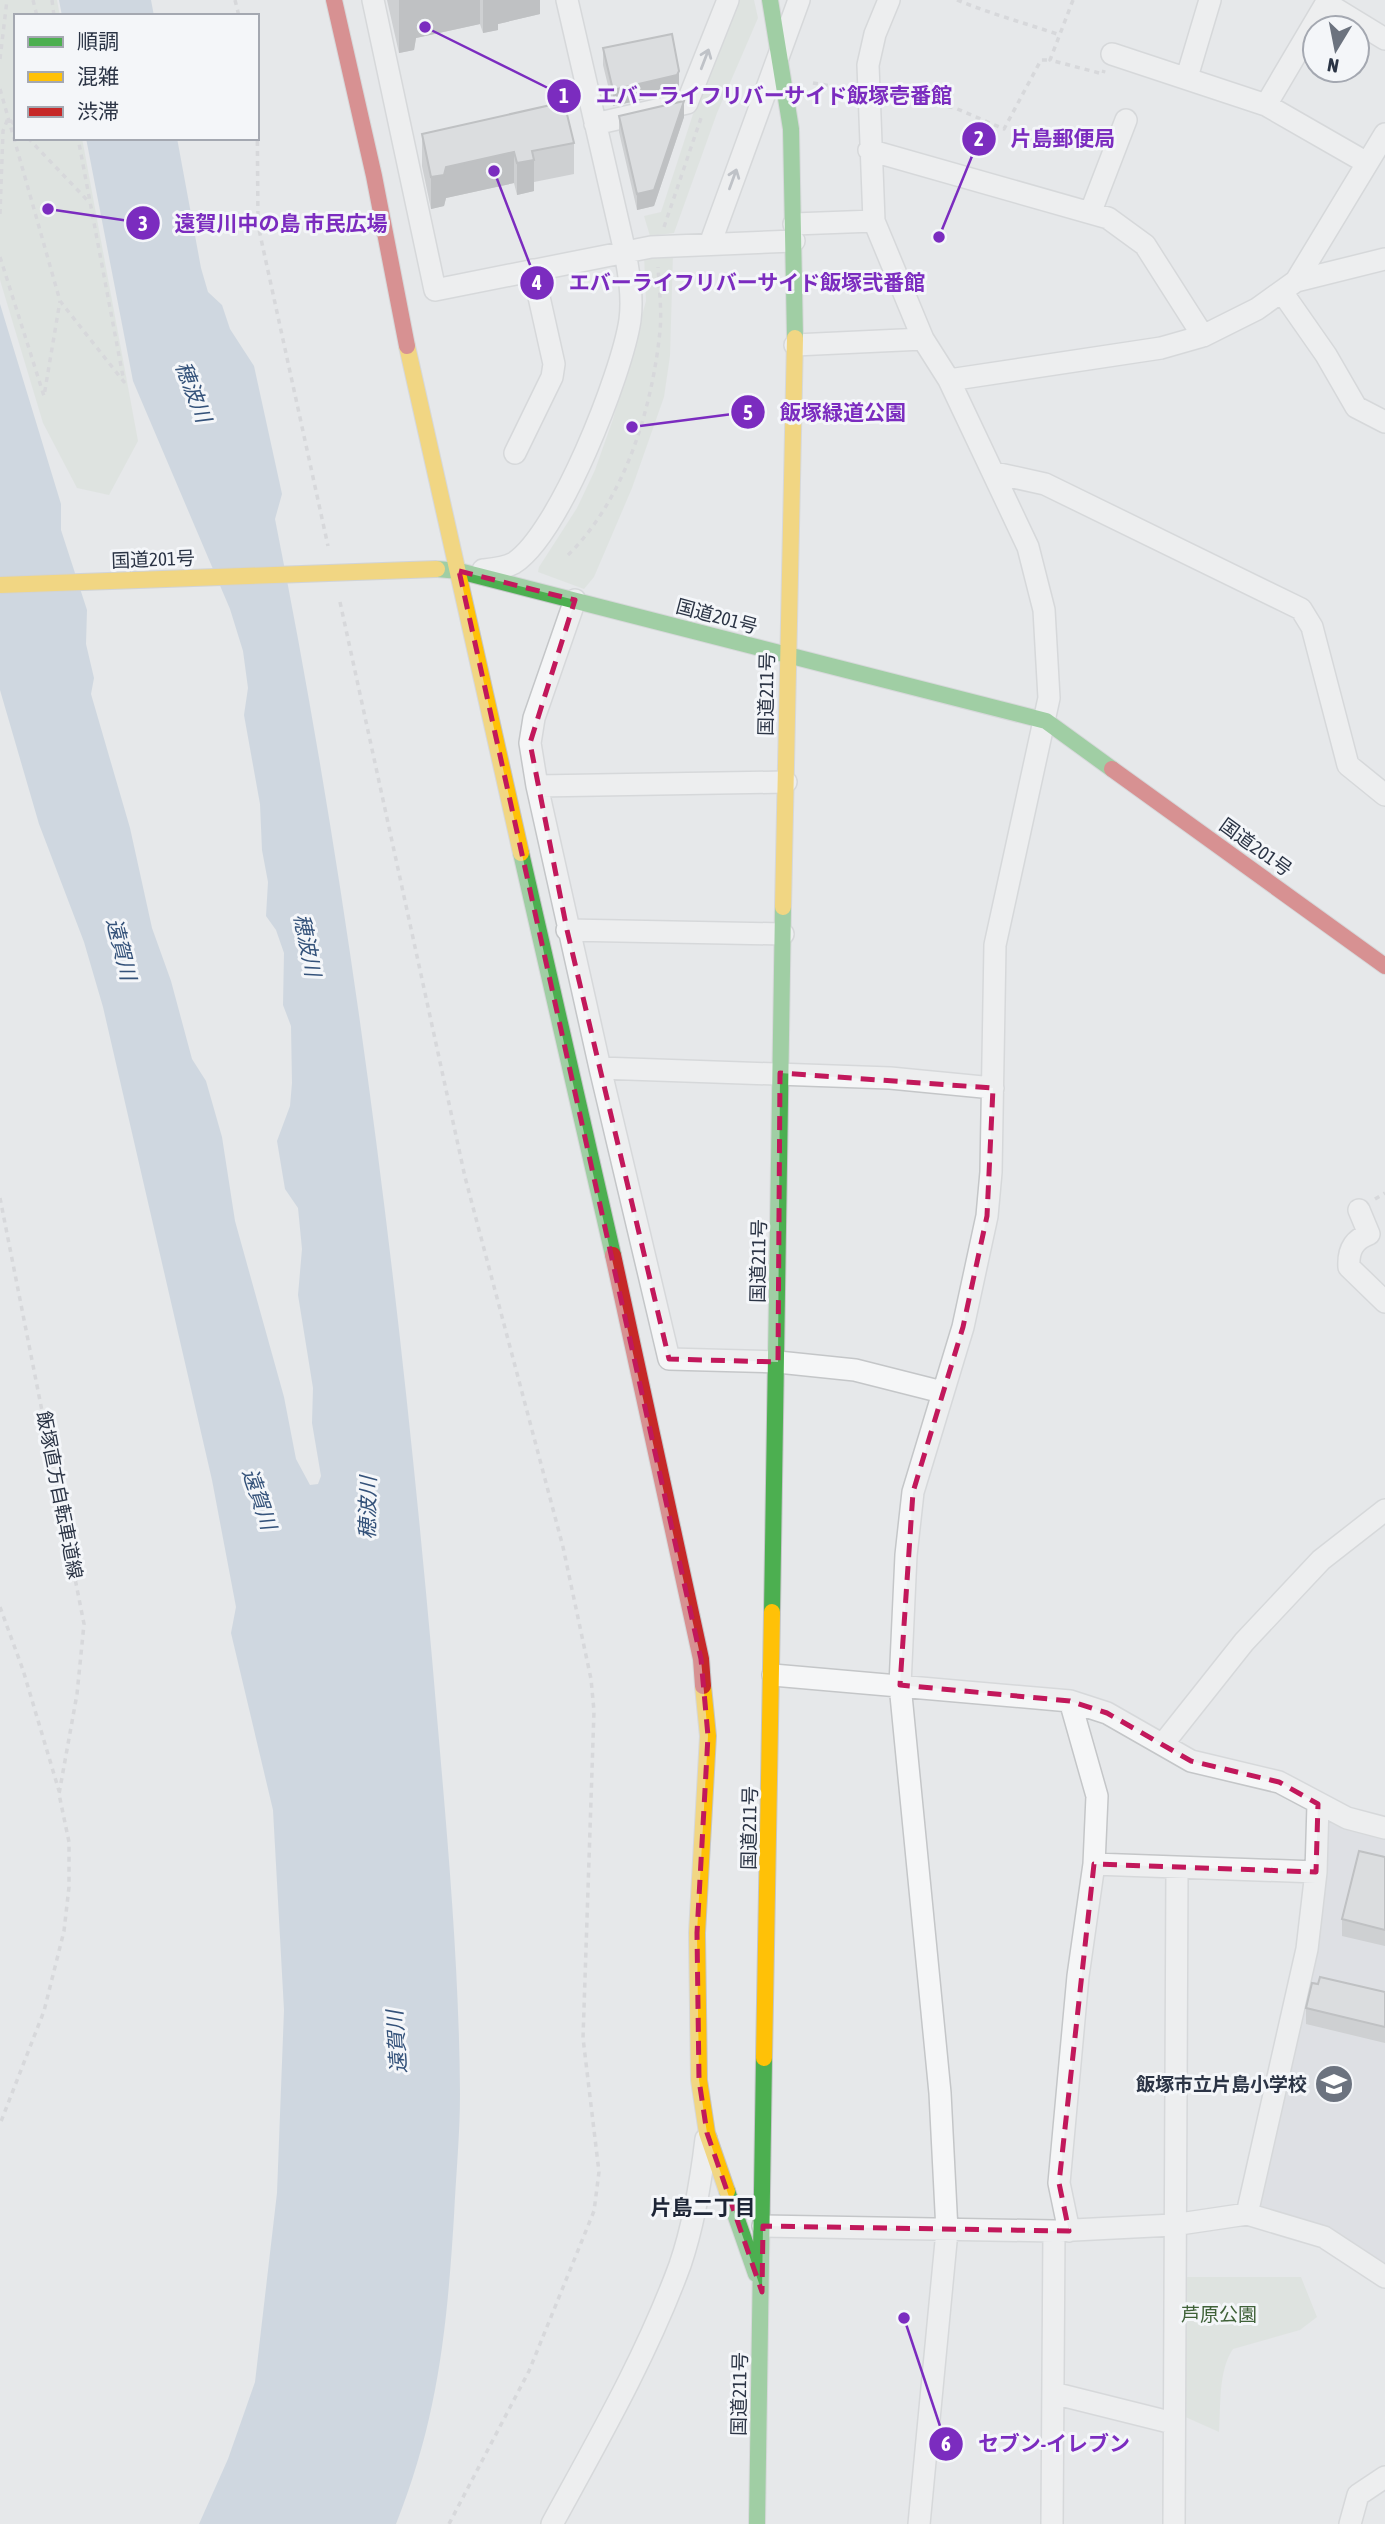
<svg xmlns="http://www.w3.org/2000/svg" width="1385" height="2524" font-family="'Asap Condensed','Noto Sans JP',sans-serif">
  <rect width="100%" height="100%" fill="#e6e8ea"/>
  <path fill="#d4d7dd" d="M1324,1816L1385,1836V2264L1332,2231L1254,2209Z"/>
  <path fill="#d6ded6" d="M0,0H57L60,16H16V138H82L138,441L109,495L77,488L43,423L0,280Z
    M736,0H754L758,18L717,113L674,233L650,236L644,216L661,212L695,108Z
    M673,254L670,356L664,397L632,488L594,577L584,589L538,572L539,567L577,508L595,470L613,419L646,301L644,255Z
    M1181,2277H1301L1317,2317L1300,2330L1233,2349C1218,2371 1221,2406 1219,2432L1181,2415Z"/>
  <path fill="#b4c4d5" d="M59,0H151L154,16H62Z
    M86,138H177L201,268L208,292L222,305L230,329L254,366L282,494L275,519C350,895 398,1276 432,1658C444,1803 459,1948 460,2094C460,2134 456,2175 454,2216C447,2328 438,2419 396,2524H199L228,2459L255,2382L277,2193L284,2010L273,1810L231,1633L236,1607L212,1480L103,1007L84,942L39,824L0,690V304L61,504V530L87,610L86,644L94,678L91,694L130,828L152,928L171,981L192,1059L206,1081L222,1137L235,1221L284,1397L296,1459L310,1485L318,1484L321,1476L312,1423L313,1388L298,1295L302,1249L298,1208L285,1189L277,1141L290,1106L292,1083L291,1026L283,1005L284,953L276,930L266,916L268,882L262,850L260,804L244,715L248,688L243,651L230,609L133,381Z"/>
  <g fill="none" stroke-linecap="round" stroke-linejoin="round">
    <defs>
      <path id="street" d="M373,0L435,290L651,247L794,241
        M889,0L875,34L868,65L874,221L923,339L949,380L1028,547L1044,610L1049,698L995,945L991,1172L987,1216L963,1327L913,1492L906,1555L900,1685L940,2093L947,2231L919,2524
        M1328,0L1266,105L1367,163
        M1326,3L1385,39
        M1112,54L1266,105
        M1187,77L1210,0
        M595,124L687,103L728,0
        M869,150L1108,218L1145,245L1203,336
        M1091,211L1126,120
        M794,224L874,221
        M710,244L799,0
        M1296,281L1385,259
        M1282,292L1326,355L1356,407L1385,422
        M795,345L923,339
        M949,380L1161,348L1203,336L1257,309L1296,281L1385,134
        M515,453L552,377L554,364L533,270
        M995,473L1045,484L1301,609L1312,627L1348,765L1385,795
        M483,570C493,569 505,568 514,563C559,534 622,374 630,320C633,297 629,274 625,252L567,0
        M786,782L537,786L600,1068L890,1078L993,1088
        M537,786L530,743L534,718L575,600
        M567,930L783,934
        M600,1068L669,1359L778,1362L855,1370L942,1392
        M1359,1210L1369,1234C1353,1240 1348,1251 1349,1267L1385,1302
        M773,1675L1070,1701L1107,1713L1191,1761L1279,1782L1347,1818L1385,1828
        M1163,1744L1244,1642L1321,1560L1385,1510
        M1094,1864L1316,1872L1318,1804
        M1247,2214L1307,1949L1316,1872
        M763,2226L1054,2231L1173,2225L1247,2214L1324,2237L1385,2277
        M1069,2231L1059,2183L1078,1976L1094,1864L1097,1796L1070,1701
        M1053,2393L1173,2423
        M552,2524C598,2440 647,2355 680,2265C694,2224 701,2181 706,2139
        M1052,2524L1054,2231
        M1174,2524L1177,1869
        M1350,2524L1358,2495L1385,2477"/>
      <path id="fast" d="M770,0L791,129L795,338
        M437,569L459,571L1046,721L1112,769
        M521,853L613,1255
        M772,1612L783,907
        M727,2191L756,2274
        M757,2524L764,2058"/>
      <path id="slow" d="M407,346L521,853
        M783,907L795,338
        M703,1686L708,1736L697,1933L699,2080L707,2133L727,2191
        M764,2058L772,1612"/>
      <path id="jam" d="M334,0L374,176L407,346
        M1112,769L1385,966
        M613,1255L701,1659L703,1686"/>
    </defs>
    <use href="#street" stroke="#c4c6c8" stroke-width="24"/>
    <use href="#fast" stroke="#c4c6c8" stroke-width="18"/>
    <use href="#slow" stroke="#c4c6c8" stroke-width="18"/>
    <use href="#jam" stroke="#c4c6c8" stroke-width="18"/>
    <path stroke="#c5c6ca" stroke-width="3.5" stroke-dasharray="5 5" stroke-linecap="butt" d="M33,0L37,16
      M52,0L54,16
      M235,0L239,16
      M957,0C991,14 1025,23 1060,35
      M1073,0L1050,60L1103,74L1104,70
      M0,59L7,0
      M813,83L850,89
      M0,89L60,301L124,382L78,138
      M257,91L258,225L328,546
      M889,94L955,108L1004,129L1041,60H1050
      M28,138L89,202
      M0,214L3,131L8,118L16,126
      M664,227L701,118
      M0,257L44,396L60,301
      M568,555C625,499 652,409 660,331C662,310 659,288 658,267
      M340,602L465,1177L563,1547L591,1679L594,1711L583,2038L599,2172L594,2211L529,2371L449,2524
      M0,1198L84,1624L77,1694L59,1794L69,1842V1887L64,1931L44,2011L0,2124
      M1375,1199L1385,1193
      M0,1607L23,1670L59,1791"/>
    <use href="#street" stroke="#f5f6f7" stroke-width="21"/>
    <use href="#fast" stroke="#4caf50" stroke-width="16"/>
    <use href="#slow" stroke="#ffc107" stroke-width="16"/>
    <use href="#jam" stroke="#c62828" stroke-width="16"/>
    <defs>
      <path id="slow-bridge" d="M0,585L437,569"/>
    </defs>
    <use href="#slow-bridge" stroke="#b8bbbf" stroke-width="18" stroke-linecap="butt"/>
    <use href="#slow-bridge" stroke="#ffc107" stroke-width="16"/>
  </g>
  <path fill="#b1b3b5" d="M387,0H540V14L498,24V30L483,33L480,24L416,38L414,50L399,53Z
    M603,48L679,87L677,92L613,106L603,65Z
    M619,116L684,117L654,206L637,210L619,132Z
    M422,134L574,143V174L534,182V191L517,195L514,183L446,198L444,206L431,209L422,166Z
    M1385,1857V1946L1342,1936V1919Z
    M1318,1984L1385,1992V2043L1306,2024V2008Z"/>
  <path fill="#909294" d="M399,0H480V24L416,38L414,50L399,53Z
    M483,0H540V14L498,24V30L483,33Z
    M679,71V87L677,92L613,106V90Z
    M684,101V117L654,206L637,210V194Z
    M514,152V183L446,198L444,206L431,209V177L446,167Z
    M534,160V191L517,195V163Z"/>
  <path fill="#ced0d3" stroke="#909294" stroke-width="2" d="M672,34L679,71L677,75L613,90L603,48Z
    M684,101L654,190L637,194L619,116Z
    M564,102L574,143L532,151L534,160L517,163L514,152L446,167L444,175L431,177L422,134Z
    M1359,1851L1385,1857V1930L1342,1919Z
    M1320,1977L1385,1992V2027L1306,2008L1312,1983L1318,1984Z"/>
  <defs><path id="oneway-shaft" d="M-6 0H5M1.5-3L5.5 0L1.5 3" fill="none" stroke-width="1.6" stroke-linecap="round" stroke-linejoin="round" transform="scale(1.75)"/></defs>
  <g stroke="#90959e">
    <use href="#oneway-shaft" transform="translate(705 59) rotate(-69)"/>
    <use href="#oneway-shaft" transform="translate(733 179) rotate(-70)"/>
  </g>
  <path d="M0 0H1385V2524H0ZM459,571L575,600L530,743L567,930L669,1359L778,1362L780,1073L993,1088L987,1216L963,1327L913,1492L900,1685L1070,1701L1107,1713L1191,1761L1279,1782L1318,1804L1316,1872L1094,1864L1059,2183L1069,2231L763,2226L762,2292L707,2133L699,2080L697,1933L708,1736L701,1659Z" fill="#e6e8ea" fill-opacity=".55" fill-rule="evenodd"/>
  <path fill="none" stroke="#c2185b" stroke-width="5" stroke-dasharray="14 9" stroke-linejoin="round" d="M459,571L575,600L530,743L567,930L669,1359L778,1362L780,1073L993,1088L987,1216L963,1327L913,1492L900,1685L1070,1701L1107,1713L1191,1761L1279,1782L1318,1804L1316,1872L1094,1864L1059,2183L1069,2231L763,2226L762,2292L707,2133L699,2080L697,1933L708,1736L701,1659Z"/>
  <defs>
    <symbol id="school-disc" viewBox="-11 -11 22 22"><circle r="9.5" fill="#6c737f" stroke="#f4f6f9"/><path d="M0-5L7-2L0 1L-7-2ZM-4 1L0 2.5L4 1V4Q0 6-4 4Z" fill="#fff"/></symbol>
  </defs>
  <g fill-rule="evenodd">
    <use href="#school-disc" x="1312" y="2062" width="44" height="44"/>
  </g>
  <g text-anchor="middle" stroke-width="6" stroke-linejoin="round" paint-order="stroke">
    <g font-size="19" fill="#2b3445" stroke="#f4f6f9">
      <text transform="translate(153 559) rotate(-2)" y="7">国道201号</text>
      <text transform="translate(717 616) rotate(15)" y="7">国道201号</text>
      <text transform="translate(766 694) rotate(-89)" y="7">国道211号</text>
      <text transform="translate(1256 847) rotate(36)" y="7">国道201号</text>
      <text transform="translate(758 1261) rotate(-89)" y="7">国道211号</text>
      <text transform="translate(60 1495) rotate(79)" y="7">飯塚直方自転車道線</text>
      <text transform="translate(749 1828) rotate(-89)" y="7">国道211号</text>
      <text transform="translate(739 2394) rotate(-89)" y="7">国道211号</text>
    </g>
    <g font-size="19" font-weight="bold" fill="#2b3445" stroke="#f4f6f9" text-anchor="end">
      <text x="1307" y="2091">飯塚市立片島小学校</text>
    </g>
    <g font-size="19" fill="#3f6138" stroke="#f4f6f9">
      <text x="1219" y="2321">芦原公園</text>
    </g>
    <g font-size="21" font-style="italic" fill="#34527a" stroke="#f4f6f9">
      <text transform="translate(193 392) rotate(69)" y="7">穂波川</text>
      <text transform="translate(307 945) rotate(79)" y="7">穂波川</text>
      <text transform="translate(121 949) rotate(76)" y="7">遠賀川</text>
      <text transform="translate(259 1499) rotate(71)" y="7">遠賀川</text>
      <text transform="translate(368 1508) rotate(-89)" y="7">穂波川</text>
      <text transform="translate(397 2042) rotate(-94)" y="7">遠賀川</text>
    </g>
    <g font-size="21" font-weight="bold" fill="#1d2536" stroke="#f4f6f9">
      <text x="703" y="2215">片島二丁目</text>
    </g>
  </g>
  <path fill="none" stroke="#7b2cbf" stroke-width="2.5" d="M425 27L564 96M939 237L979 139M48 209L143 223M494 171L537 283M632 427L748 412M904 2318L946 2444"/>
  <g fill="#7b2cbf" stroke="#f4f6f9" stroke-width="2.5">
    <circle cx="425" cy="27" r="7"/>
    <circle cx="939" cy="237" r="7"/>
    <circle cx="48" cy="209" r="7"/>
    <circle cx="494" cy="171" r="7"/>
    <circle cx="632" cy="427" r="7"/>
    <circle cx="904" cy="2318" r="7"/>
    <circle cx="564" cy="96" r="18"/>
    <circle cx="979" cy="139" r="18"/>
    <circle cx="143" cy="223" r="18"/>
    <circle cx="537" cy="283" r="18"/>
    <circle cx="748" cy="412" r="18"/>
    <circle cx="946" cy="2444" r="18"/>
  </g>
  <g font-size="21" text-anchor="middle" font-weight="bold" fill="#fff">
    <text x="564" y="103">1</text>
    <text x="979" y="146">2</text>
    <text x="143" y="231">3</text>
    <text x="537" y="290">4</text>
    <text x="748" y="420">5</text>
    <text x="946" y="2451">6</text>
  </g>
  <g font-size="21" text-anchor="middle" font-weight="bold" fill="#7b2cbf" stroke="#f4f6f9" stroke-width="6" stroke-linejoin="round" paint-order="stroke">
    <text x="774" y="103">エバーライフリバーサイド飯塚壱番館</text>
    <text x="1063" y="146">片島郵便局</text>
    <text x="281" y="231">遠賀川中の島 市民広場</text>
    <text x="747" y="290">エバーライフリバーサイド飯塚弐番館</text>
    <text x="843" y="420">飯塚緑道公園</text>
    <text x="1054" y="2451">セブン-イレブン</text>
  </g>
  <rect x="14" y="14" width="245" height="126" fill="#f4f6f9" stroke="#a4a8b1" stroke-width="2"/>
  <rect x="28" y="37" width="35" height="10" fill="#4caf50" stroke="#a4a8b1" stroke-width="2"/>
  <text x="77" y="49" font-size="21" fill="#2b3445">順調</text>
  <rect x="28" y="72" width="35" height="10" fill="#ffc107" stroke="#a4a8b1" stroke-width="2"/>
  <text x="77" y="84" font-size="21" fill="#2b3445">混雑</text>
  <rect x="28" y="107" width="35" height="10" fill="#c62828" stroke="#a4a8b1" stroke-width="2"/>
  <text x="77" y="119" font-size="21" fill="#2b3445">渋滞</text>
  <g transform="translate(1336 49) rotate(190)"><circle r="33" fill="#f4f6f9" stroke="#a4a8b1" stroke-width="2"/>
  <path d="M0-5L12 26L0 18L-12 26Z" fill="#6c737f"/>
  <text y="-10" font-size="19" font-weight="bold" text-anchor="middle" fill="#2b3445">N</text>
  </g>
</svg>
